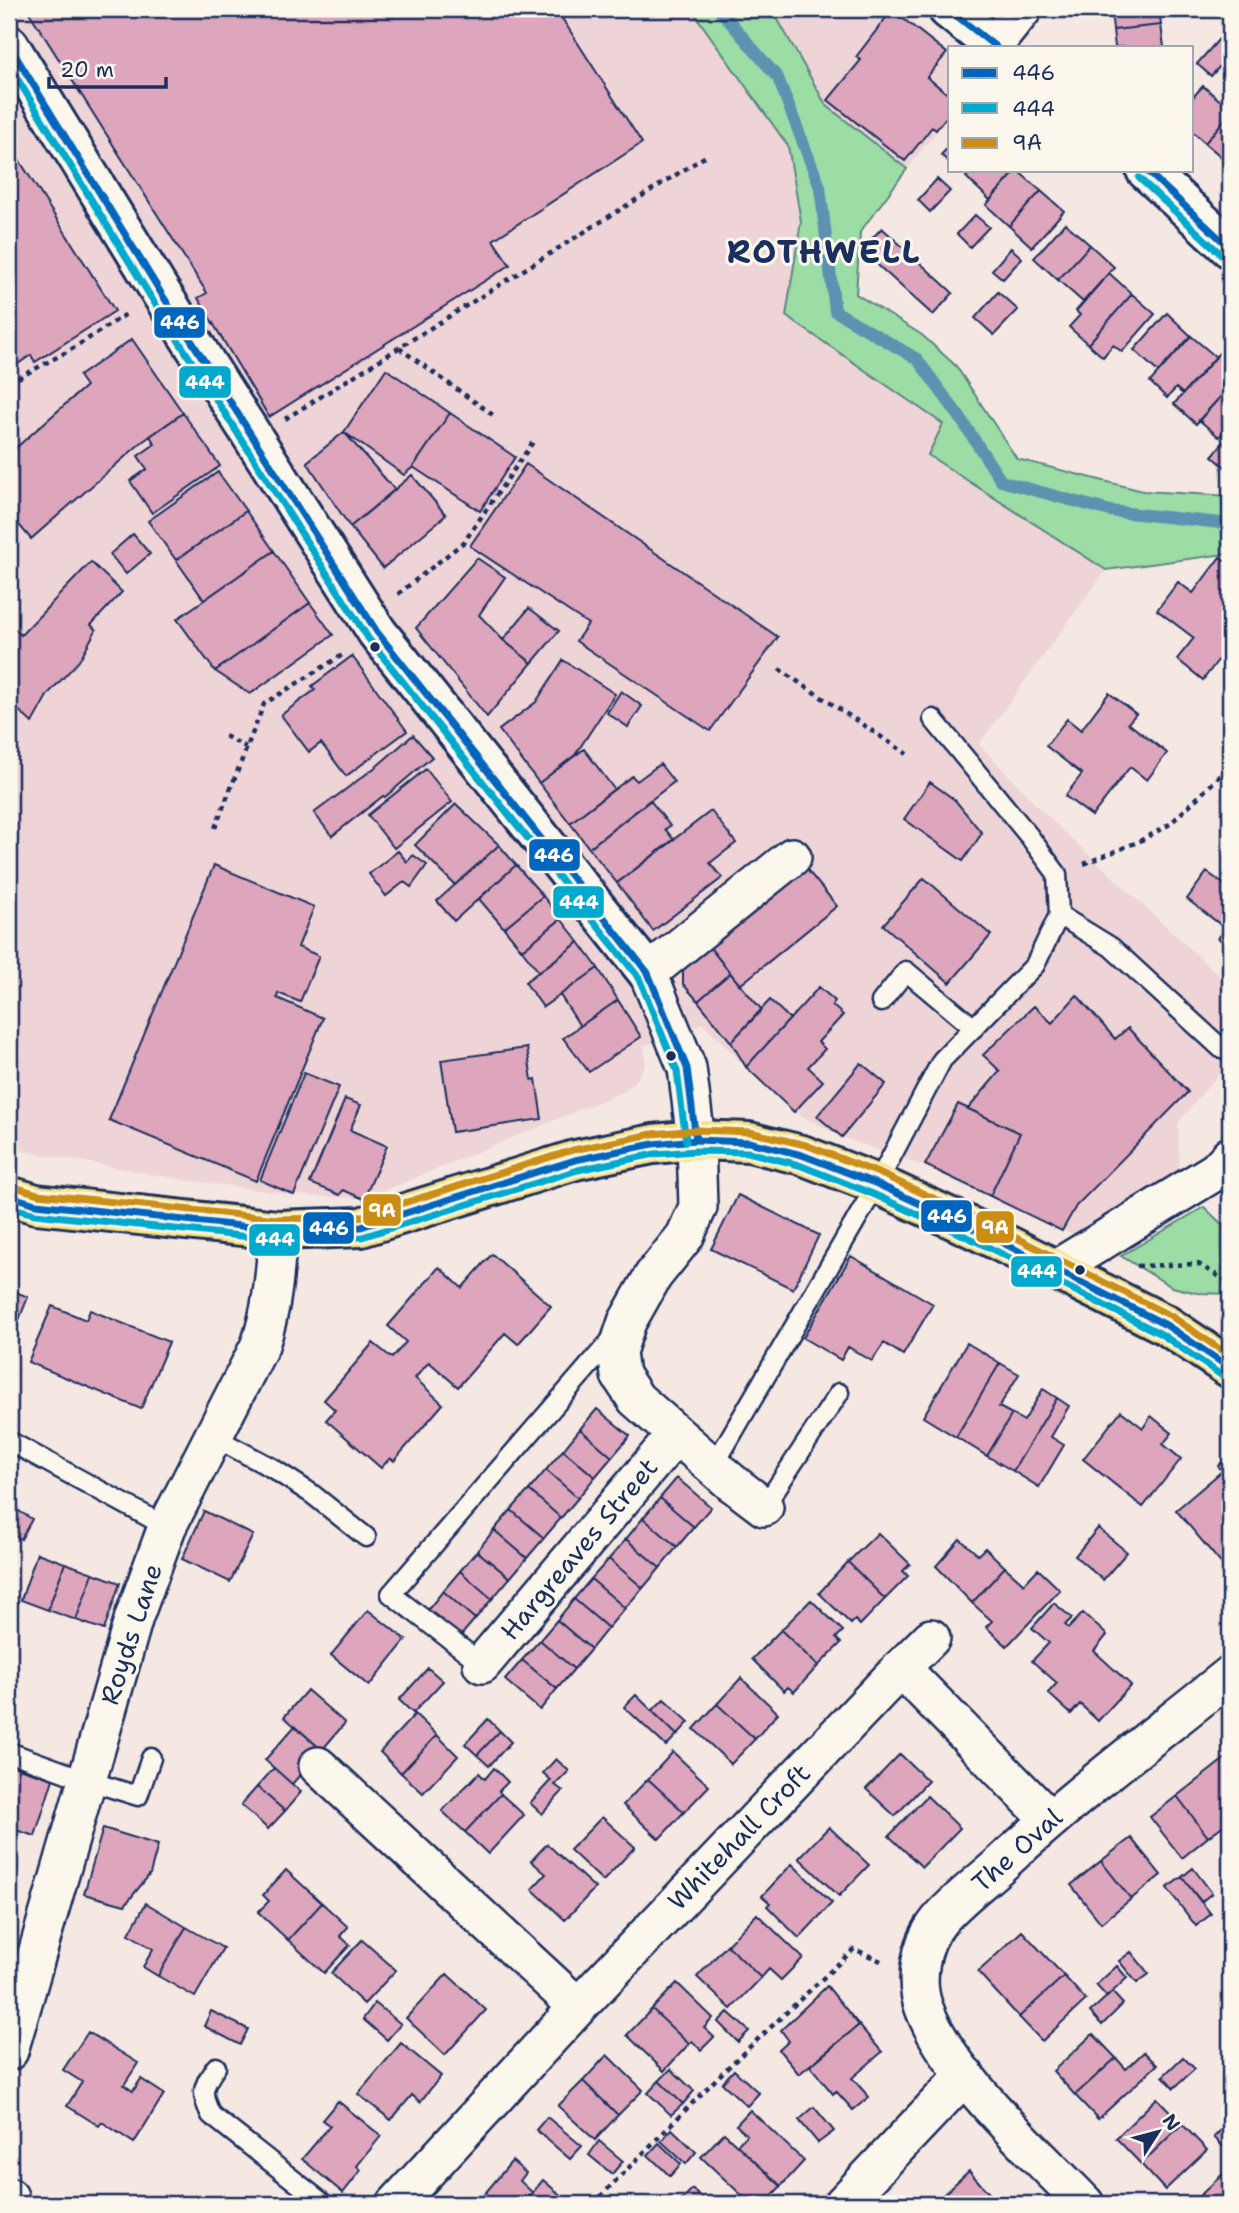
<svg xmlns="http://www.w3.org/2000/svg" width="1239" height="2213" font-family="'Shantell Sans',sans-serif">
  <rect width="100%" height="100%" fill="#f5e7e2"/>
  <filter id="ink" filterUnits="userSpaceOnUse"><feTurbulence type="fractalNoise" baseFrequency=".0143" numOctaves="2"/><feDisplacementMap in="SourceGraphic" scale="14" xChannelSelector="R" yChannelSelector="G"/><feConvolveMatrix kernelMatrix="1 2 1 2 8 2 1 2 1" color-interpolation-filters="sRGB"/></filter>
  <g filter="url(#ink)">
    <path fill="#eed4d7" d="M9,9H691L788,146L801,221L786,316L943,424L928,455L1106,570L979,744L1041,810L1230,986V1060L1178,1123L1180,1176L1079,1237L925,1166L842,1137L794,1112L746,1067L703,1023L644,1046L646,1063L638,1078L625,1091L364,1199L294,1195L173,1178L9,1148Z
      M781,9H895L950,54V114L907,169L826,105L777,18Z"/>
    <path fill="#9cdca5" stroke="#5c8682" stroke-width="2" d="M691,9H781L777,18L826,105L907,169L860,232L856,294L922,335L956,366L1017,459L1143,491L1230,496V558L1225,554L1106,570L928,455L943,424L786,316L801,221L788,146Z
      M1204,1207L1230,1232V1294L1197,1293L1172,1287L1121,1256Z"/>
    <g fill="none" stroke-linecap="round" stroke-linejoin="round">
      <path stroke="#5d93b0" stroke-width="12" d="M719,9L778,78L820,187L835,311L917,359L959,416L1001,481L1110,511L1230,524"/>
    </g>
    <path fill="#dda6bc" stroke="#1b2f5e" stroke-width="2" d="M27,9H556L642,143L493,240L510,265L269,417L198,298L207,293Z
      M1111,9H1159L1161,25L1113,30Z
      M892,10L947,53L927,77L950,96V112L936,130L932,127L905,161L828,100L861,60L856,57Z
      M1161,25L1164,47H1115L1113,30Z
      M1219,39L1230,49V55L1211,76L1197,64Z
      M1203,86L1230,109V113L1205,143L1192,131V98Z
      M1230,113V164L1205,143Z
      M9,144L115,311L35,362L31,355L9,370Z
      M950,145V163L941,155Z
      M973,170H1017L990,200L966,177Z
      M1017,170L1041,191L1009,226L986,205Z
      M937,179L950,191L930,212L918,200Z
      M1041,191L1064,211L1032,247L1009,226Z
      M975,215L989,227L970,247L957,234Z
      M1065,223L1090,245L1058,280L1034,258Z
      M882,228L953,293L933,315L861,250Z
      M1090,245L1114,267L1083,302L1058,280Z
      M1011,248L1022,258L1003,279L992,270Z
      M1109,273L1132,294L1088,344L1069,327L1080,315L1076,311Z
      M998,292L1018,310L994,335L975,318Z
      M1132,294L1155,314L1122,352L1113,345L1103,357L1088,344Z
      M1167,313L1191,336L1158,372L1134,350Z
      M1191,336L1216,357L1183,394L1176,388L1167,398L1150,382Z
      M132,339L183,413L142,442L31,539L9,513V454L86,386L79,376Z
      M1219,353L1230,363V386L1196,424L1174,404Z
      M386,369L450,413L413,467L404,475L344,432Z
      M1230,386V428L1228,427L1219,437L1199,420Z
      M183,413L220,466L152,513L130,481L147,469L138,456L155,444L150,436Z
      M450,413L515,457L480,511L413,467Z
      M344,432L395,490L350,527L307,462Z
      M1230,435V461L1225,467L1212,456Z
      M526,464L778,637L710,731L576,641L588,624L470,546Z
      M218,472L246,511L176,560L148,521Z
      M412,475L446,515L383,568L350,527Z
      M246,511L274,551L204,600L176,560Z
      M133,534L150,554L126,574L110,554Z
      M274,551L310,603L215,671L177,619Z
      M1220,557L1230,565V644L1203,680L1177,659L1194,638L1157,610L1178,582L1193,593Z
      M477,558L505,577L479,615L503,640L532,663L487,717L416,628Z
      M91,562L122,592L91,625L96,630L79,661L48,694L32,723L9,701V623L21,635Z
      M310,603L333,635L250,694L215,671Z
      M529,608L559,631L532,663L503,640Z
      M352,656L407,731L346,776L321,743L309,752L281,715L315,690L312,686Z
      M563,660L615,694L575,755L539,783L499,730L536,702Z
      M621,691L642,706L628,727L607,713Z
      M1109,693L1136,714L1128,723L1167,753L1147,780L1130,767L1092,816L1065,796L1082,774L1046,746L1067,719L1081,730Z
      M413,735L432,757L385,797L383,796L332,836L314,813L377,766Z
      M584,749L614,789L570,823L539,783Z
      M660,764L674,782L589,848L570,823L632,776L637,781Z
      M426,769L452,802L394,848L368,815Z
      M930,782L955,800L982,833L963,861L904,819Z
      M650,800L670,826L665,829L674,840L617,883L589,848Z
      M456,804L499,845L455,885L415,845Z
      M711,811L736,843L710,863L722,878L653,931L617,883Z
      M499,845L516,865L454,921L437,901Z
      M398,851L407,862L413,855L427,865L411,887L404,882L386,896L369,874Z
      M214,865L314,907L298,947L319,956L300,1002L278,993L277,998L323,1018L256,1181L109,1120Z
      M516,865L543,896L504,928L479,899Z
      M804,866L837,906L740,985L707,944Z
      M1207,872L1225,885L1230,877V947L1218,938L1226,929L1187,899Z
      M924,878L991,935L950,983L883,925Z
      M543,896L561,919L522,950L504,928Z
      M561,919L579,942L539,972L522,950Z
      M579,942L598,968L543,1007L525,982Z
      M707,944L730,973L698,1001L683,984V964Z
      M598,968L618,1000L580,1026L560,995Z
      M730,973L762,1010L731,1042L698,1001Z
      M819,987L835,1001L832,1005L843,1015L818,1042L825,1049L808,1067L823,1081L794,1112L746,1067Z
      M1077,995L1115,1039L1128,1028L1188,1092L1076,1206L1062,1231L990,1196L1020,1133L968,1109L1000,1071L983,1055L1034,1006L1052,1023Z
      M618,1000L641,1037L589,1072L563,1038Z
      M770,1000L790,1019L746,1067L731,1042Z
      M527,1048L532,1080L536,1079L542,1119L452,1132L441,1060Z
      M861,1063L886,1084L842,1137L817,1116Z
      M304,1073L339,1087L294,1195L260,1180Z
      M345,1099L361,1105L350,1130L387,1146L364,1199L343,1190L340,1195L310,1183Z
      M958,1104L1020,1133L990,1196L925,1165Z
      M738,1195L819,1235L793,1289L711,1249Z
      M492,1254L551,1306L518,1344L505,1333L458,1387L429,1362L415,1378L443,1404L394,1461L390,1458L381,1468L326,1420L335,1410L324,1400L373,1343L392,1358L406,1342L388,1326L439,1267L462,1288Z
      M851,1256L933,1304L903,1355L884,1343L872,1361L848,1347L841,1360L803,1338Z
      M9,1289L28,1297L9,1345Z
      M52,1306L86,1320L90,1310L169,1342L141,1409L28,1362Z
      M967,1343L1000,1363L956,1437L923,1417Z
      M1000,1363L1019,1374L999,1407L1012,1414L987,1456L956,1437Z
      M1043,1389L1057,1398L1013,1471L987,1456L1012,1414L1024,1421Z
      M1057,1398L1069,1406L1051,1437L1064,1445L1039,1487L1013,1471Z
      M597,1409L630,1436L612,1457L580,1429Z
      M1121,1411L1143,1428L1151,1416L1172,1433L1163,1444L1181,1459L1143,1507L1083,1459Z
      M580,1429L612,1457L595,1477L563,1450Z
      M563,1450L595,1477L578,1498L546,1470Z
      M1230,1456V1574L1176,1510L1222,1471L1218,1466Z
      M546,1470L578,1498L561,1518L529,1490Z
      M677,1478L711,1507L694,1527L660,1498Z
      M529,1490L561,1518L544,1538L511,1510Z
      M660,1498L694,1527L677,1547L643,1518Z
      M9,1505L32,1519L21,1539L9,1532Z
      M511,1510L544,1538L527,1558L494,1530Z
      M204,1511L253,1535L230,1582L182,1559Z
      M643,1518L677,1547L660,1568L626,1539Z
      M1098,1528L1127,1552L1103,1580L1075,1556Z
      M494,1530L527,1558L510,1578L477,1551Z
      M878,1533L910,1564L903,1571L908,1576L885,1599L848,1562Z
      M626,1539L660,1568L643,1588L609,1559Z
      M960,1539L978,1555L985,1548L1005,1567L972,1603L936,1566Z
      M477,1551L510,1578L492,1599L460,1571Z
      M37,1553L65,1563L48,1610L21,1600Z
      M609,1559L643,1588L625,1608L591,1579Z
      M848,1562L885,1599L860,1625L855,1620L851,1624L819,1593Z
      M65,1563L93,1573L76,1620L48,1610Z
      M1005,1567L1024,1584L1038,1569L1060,1590L1007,1646L986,1627L992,1621L972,1603Z
      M460,1571L492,1599L475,1619L443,1591Z
      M93,1573L120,1583L104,1630L76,1620Z
      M591,1579L625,1608L608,1628L574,1599Z
      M443,1591L475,1619L458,1639L426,1612Z
      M574,1599L608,1628L591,1649L557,1620Z
      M811,1600L843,1631L836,1638L841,1643L818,1666L781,1630Z
      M1054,1603L1072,1618L1065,1625L1069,1628L1083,1613L1107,1635L1094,1651L1131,1685L1098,1721L1080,1704L1071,1714L1048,1693L1057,1683L1032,1661L1049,1643L1032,1628Z
      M368,1610L406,1640L369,1686L331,1655Z
      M557,1620L591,1649L574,1669L540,1640Z
      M781,1630L818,1666L794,1692L788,1687L784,1691L752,1659Z
      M540,1640L574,1669L557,1689L522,1660Z
      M522,1660L557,1689L540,1710L505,1680Z
      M428,1668L443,1681L413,1713L399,1700Z
      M741,1678L778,1713L755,1739L717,1704Z
      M307,1690L345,1723L322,1750L284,1717Z
      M636,1695L677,1735L666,1746L624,1707Z
      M664,1699L689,1722L677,1735L652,1711Z
      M717,1704L755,1739L731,1764L694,1729Z
      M415,1714L437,1735L401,1773L380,1752Z
      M488,1719L500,1731L477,1755L465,1744Z
      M295,1726L322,1750L292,1784L265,1760Z
      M500,1731L511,1742L489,1766L477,1755Z
      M437,1735L458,1756L423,1793L401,1773Z
      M673,1752L709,1786L684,1812L648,1779Z
      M900,1754L928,1781L895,1816L866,1789Z
      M1227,1757L1230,1762V1820L1208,1837L1177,1796Z
      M556,1759L569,1771L555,1785L563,1791L542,1814L530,1803L551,1780L543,1773Z
      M9,1765L53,1779L35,1836L9,1828Z
      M274,1768L301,1792L285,1811L257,1787Z
      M494,1768L508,1782L499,1791L501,1794L465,1832L442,1811L479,1773L485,1779Z
      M648,1779L684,1812L659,1839L623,1805Z
      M257,1787L285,1811L268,1829L241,1805Z
      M501,1794L524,1815L488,1854L465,1832Z
      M927,1796L960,1828L922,1867L889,1836Z
      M1177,1796L1208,1837L1182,1858L1150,1817Z
      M602,1817L635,1847L603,1881L570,1850Z
      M829,1827L869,1865L839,1896L799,1858Z
      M103,1828L158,1845L150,1874L125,1905L84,1894Z
      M1131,1838L1161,1875L1131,1899L1101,1861Z
      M547,1844L595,1888L565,1920L532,1889L546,1874L531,1861Z
      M1101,1861L1131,1899L1101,1923L1071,1885Z
      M792,1864L832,1903L799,1938L767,1906L770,1903L762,1896Z
      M1193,1868L1212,1893L1201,1902L1182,1877Z
      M286,1870L322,1903L288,1940L258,1912L269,1901L263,1895Z
      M1182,1877L1211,1914L1196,1926L1167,1888Z
      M146,1903L186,1927L158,1976L143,1967L153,1949L129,1934Z
      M322,1903L348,1927L340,1936L350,1945L324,1973L288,1940Z
      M757,1914L803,1958L781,1980L769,1969L761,1978L727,1945Z
      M186,1927L223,1948L195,1997L158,1976Z
      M1022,1931L1064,1976L1019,2017L978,1972Z
      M362,1940L396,1970L364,2004L331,1973Z
      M727,1945L761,1978L731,2009L697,1977Z
      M1131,1952L1149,1974L1137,1983L1119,1961Z
      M1117,1966L1127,1978L1107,1997L1096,1985Z
      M447,1974L486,2010L445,2055L406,2018Z
      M1064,1976L1086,2000L1042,2041L1019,2017Z
      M677,1983L713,2018L704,2028L714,2037L701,2050L692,2041L689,2044L652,2009Z
      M827,1986L859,2025L799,2074L779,2050L789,2041L781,2030Z
      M1112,1992L1123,2004L1102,2025L1090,2012Z
      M375,2003L401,2024L387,2040L363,2019Z
      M652,2009L689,2044L664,2071L627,2035Z
      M211,2011L248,2029L240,2045L204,2026Z
      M728,2012L749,2031L738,2042L718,2022Z
      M859,2025L882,2052L852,2078L869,2097L853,2110L836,2091L833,2094L810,2066Z
      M88,2032L138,2063L124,2085L133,2091L141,2079L164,2094L134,2143L102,2122L99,2126L67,2106L82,2082L63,2070Z
      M1093,2034L1116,2058L1075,2095L1053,2071Z
      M401,2043L441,2076L420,2102L412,2095L391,2120L358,2094Z
      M1144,2052L1157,2065L1098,2119L1075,2095L1116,2058L1126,2069Z
      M607,2055L643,2090L618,2115L583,2081Z
      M1183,2057L1195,2069L1174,2088L1163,2076Z
      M671,2069L694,2091L683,2104L659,2081Z
      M734,2070L759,2093L747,2106L722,2083Z
      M583,2081L618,2115L595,2140L558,2106Z
      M659,2081L683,2104L671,2115L648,2093Z
      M1157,2098L1182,2124L1141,2164L1116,2138Z
      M338,2101L381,2136L357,2166L361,2170L343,2193L302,2159L330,2126L322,2120Z
      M814,2107L834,2131L818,2143L799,2120Z
      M750,2110L804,2161L781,2186L737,2145L747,2135L736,2125Z
      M547,2117L582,2146L570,2159L536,2130Z
      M1230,2121V2145L1226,2150L1214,2137Z
      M1182,2124L1207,2150L1165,2190L1141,2164Z
      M672,2129L696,2152L686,2164L661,2141Z
      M724,2133L781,2186L764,2204H751L701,2157Z
      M599,2141L623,2161L612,2174L589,2155Z
      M659,2143L681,2164L670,2176L648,2155Z
      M512,2161L526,2173L520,2181L533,2193L523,2204H476Z
      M1230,2168V2204H1191L1226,2171Z
      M969,2171L994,2199L989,2204H933Z
      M543,2180L571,2204H523Z
      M692,2189L708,2204H678Z"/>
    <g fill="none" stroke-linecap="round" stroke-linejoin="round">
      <defs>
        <path id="service" d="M1059,915L1111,947L1222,1049
          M881,1002L906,971L974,1028
          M214,1437L272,1468L312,1494L366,1537
          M9,1441L167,1527
          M713,1467L877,1184L942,1060L1035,965L1059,915L1057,874L1029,836L933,719
          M764,1507L839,1393
          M482,1664L391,1594L613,1338
          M9,1752L86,1780L138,1796L151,1758
          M216,2067C202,2087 200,2093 211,2115L324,2204"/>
        <path id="minor" d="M994,45L1023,9
          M1056,1269L1216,1171L1230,1156
          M764,1507L731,1482L636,1399L620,1375L617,1352L627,1322L653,1276L685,1236L698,1207L696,1140L687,1068L648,973L792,857
          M482,1664L676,1435
          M901,1668L931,1638
          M318,1766L578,2007
          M9,2051L134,1617L167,1527L260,1345C273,1307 275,1270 278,1230
          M9,2197L10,2204
          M396,2204L578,2007L901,1668L1049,1819
          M843,2204L965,2075
          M1085,2204C1036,2153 948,2074 924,2008C914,1981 920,1944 938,1922C954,1902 981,1882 1001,1864C1073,1797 1153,1737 1230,1675"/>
        <path id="tertiary" d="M948,9L996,47
          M9,45L161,293L377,632L648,973
          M1146,170L1230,248"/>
        <path id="primary" d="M9,1196L36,1204L278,1230L361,1227L575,1160L653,1144L696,1140L749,1142L802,1155L877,1184L979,1231L1166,1325L1230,1368"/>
      </defs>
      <use href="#service" stroke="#1b2f5e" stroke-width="23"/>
      <use href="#minor" stroke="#1b2f5e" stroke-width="42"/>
      <use href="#tertiary" stroke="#1b2f5e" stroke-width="44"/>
      <use href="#primary" stroke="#1b2f5e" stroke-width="44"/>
      <path stroke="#1b2f5e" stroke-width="4.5" stroke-dasharray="5 5" stroke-linecap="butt" d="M399,348L493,415
        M9,383L72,349L128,313
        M285,419L706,156
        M398,594L464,542L533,442
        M779,669L907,754
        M225,736L246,747
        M215,828L264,704L344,654
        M1084,864L1140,841L1170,824L1220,776L1230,771
        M1137,1266L1198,1264L1230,1283
        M593,2204L723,2072L854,1949L881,1961"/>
      <use href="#service" stroke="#fbf7ec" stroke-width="18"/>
      <use href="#minor" stroke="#fbf7ec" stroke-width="37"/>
      <use href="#tertiary" stroke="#fbf7ec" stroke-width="38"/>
      <use href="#primary" stroke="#fae180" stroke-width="38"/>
      <defs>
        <path id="bus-1" d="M948,9L996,47
          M9,45L161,293L377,632L648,973L687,1068L696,1140
          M1146,170L1230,248
          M9,1196L36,1204L278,1230L361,1227L575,1160L653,1144L696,1140L749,1142L802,1155L877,1184L979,1231L1166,1325L1230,1368"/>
        <path id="bus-2" d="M9,65L152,299L368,638L639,978L677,1071L686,1141
          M1139,178L1223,256
          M9,1207L35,1214L277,1240L362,1237L578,1170L655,1154L696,1151L748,1152L799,1165L873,1194L974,1240L1161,1334L1224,1377"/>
        <path id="bus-3" d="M12,1186L38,1194L278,1219L359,1217L573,1150L652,1134L696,1130L750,1132L806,1145L881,1174L983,1221L1171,1316L1230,1356"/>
      </defs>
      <use href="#bus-1" stroke="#fbf7ec" stroke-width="12"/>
      <use href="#bus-2" stroke="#fbf7ec" stroke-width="12"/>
      <use href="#bus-3" stroke="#fbf7ec" stroke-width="12"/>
      <use href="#bus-1" stroke="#0065bd" stroke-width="7"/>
      <use href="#bus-2" stroke="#00a9ce" stroke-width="7"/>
      <use href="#bus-3" stroke="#cb8e13" stroke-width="7"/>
    </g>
  </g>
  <g fill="#1b2f5e" stroke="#fbf7ec" stroke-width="2.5">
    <circle cx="375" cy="647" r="6"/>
    <circle cx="671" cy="1056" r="6"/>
    <circle cx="1080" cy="1270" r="6"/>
  </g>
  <g text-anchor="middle" stroke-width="6" stroke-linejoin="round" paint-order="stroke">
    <g font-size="26" fill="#1b2f5e" stroke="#fbf7ec">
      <text transform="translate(579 1549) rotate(-50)" y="9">Hargreaves Street</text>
      <text transform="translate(131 1634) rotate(-72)" y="9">Royds Lane</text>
      <text transform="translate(739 1837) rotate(-46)" y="9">Whitehall Croft</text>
      <text transform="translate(1017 1850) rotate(-42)" y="9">The Oval</text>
    </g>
    <g font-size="33" font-weight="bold" letter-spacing="2" fill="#1b2f5e" stroke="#fbf7ec">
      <text x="824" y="263">ROTHWELL</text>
    </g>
  </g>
  <g stroke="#fbf7ec" stroke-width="2.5">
    <rect x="153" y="306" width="53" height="33" rx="7" fill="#0065bd"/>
    <rect x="178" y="365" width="54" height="34" rx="7" fill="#00a9ce"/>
    <rect x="528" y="838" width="53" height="34" rx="7" fill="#0065bd"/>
    <rect x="552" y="885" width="53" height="34" rx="7" fill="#00a9ce"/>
    <rect x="362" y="1193" width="40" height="34" rx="7" fill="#cb8e13"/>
    <rect x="920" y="1199" width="53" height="34" rx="7" fill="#0065bd"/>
    <rect x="975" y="1210" width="40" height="34" rx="7" fill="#cb8e13"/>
    <rect x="302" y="1211" width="53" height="34" rx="7" fill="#0065bd"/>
    <rect x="248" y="1223" width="53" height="34" rx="7" fill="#00a9ce"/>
    <rect x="1010" y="1255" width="53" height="33" rx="7" fill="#00a9ce"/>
  </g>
  <g font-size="19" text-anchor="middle" font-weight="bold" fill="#fff">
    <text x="180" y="329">446</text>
    <text x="205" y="389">444</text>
    <text x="554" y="862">446</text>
    <text x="579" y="909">444</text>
    <text x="382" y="1217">9A</text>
    <text x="947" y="1223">446</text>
    <text x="995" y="1234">9A</text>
    <text x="329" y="1235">446</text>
    <text x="275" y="1246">444</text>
    <text x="1037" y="1278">444</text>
  </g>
  <rect width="1239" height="2213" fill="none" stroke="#fbf7ec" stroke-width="35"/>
  <rect x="18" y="18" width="1204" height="2178" fill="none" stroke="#1b2f5e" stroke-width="2.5" filter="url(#ink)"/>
  <rect x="948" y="46" width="245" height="126" fill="#fbf7ec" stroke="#a1a7b3" stroke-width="2"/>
  <rect x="962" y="68" width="35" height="10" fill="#0065bd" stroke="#a1a7b3" stroke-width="2"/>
  <text x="1012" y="80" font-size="21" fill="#1b2f5e">446</text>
  <rect x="962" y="103" width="35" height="10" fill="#00a9ce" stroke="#a1a7b3" stroke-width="2"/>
  <text x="1012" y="116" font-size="21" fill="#1b2f5e">444</text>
  <rect x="962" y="138" width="35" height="10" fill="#cb8e13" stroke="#a1a7b3" stroke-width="2"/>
  <text x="1012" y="150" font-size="21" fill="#1b2f5e">9A</text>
  <g transform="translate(1158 2132) rotate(54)" stroke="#fbf7ec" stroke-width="5" paint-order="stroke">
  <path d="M0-5L12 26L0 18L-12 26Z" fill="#1b2f5e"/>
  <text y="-10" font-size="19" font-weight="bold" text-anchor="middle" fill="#1b2f5e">N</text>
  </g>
  <path d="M49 77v10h117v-10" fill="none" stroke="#1b2f5e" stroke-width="3.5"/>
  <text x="60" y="77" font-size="21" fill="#1b2f5e" stroke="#fbf7ec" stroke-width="5" paint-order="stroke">20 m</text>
</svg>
